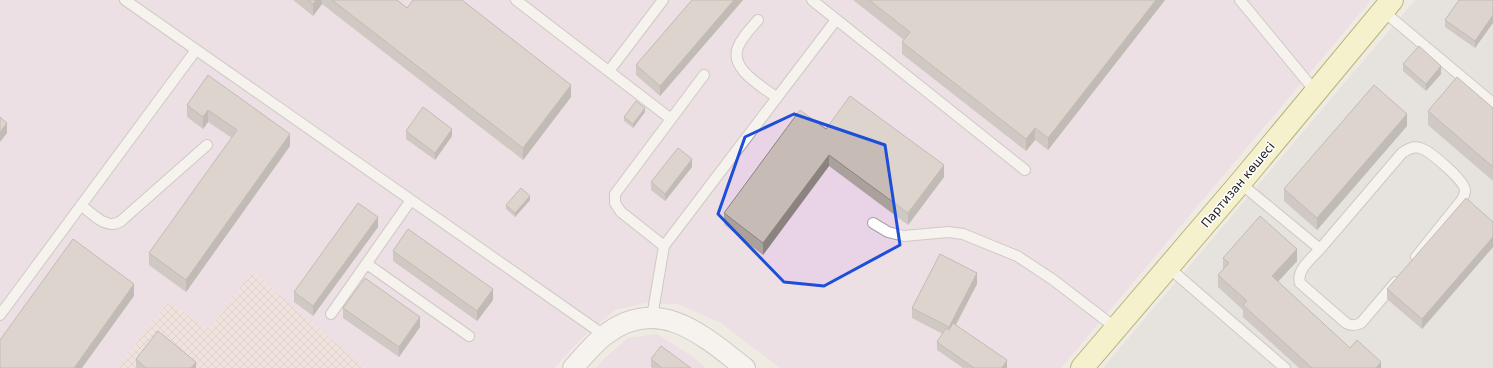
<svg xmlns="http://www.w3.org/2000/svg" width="1493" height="368" font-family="'DejaVu Sans',sans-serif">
  <defs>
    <pattern id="military-cross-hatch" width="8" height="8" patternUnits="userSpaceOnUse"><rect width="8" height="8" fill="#f2dad4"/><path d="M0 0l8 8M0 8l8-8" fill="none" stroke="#cfbbb6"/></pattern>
  </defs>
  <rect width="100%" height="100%" fill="#efeae2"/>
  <path fill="#dbdada" d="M1415,0H1493V368H1103Z"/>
  <path fill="#e8d4e6" d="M0,0H1371L1061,368H780L721,323L678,304L645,303L615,310L581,339L554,368H0Z
    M657,334L692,356L706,368H596L605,358L628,338Z"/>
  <path fill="url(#military-cross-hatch)" d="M252,272L365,368H118L168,302L209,330Z"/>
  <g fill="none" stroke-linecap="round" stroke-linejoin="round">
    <defs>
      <path id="service" d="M125,0L604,335
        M516,0L671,119
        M812,0L1025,170
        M1240,0L1315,91
        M1383,11L1493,103
        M758,20C751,28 742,37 738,47C729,69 762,86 777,98
        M609,71L663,0
        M1240,183L1320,249C1312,258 1296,270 1300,283L1346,323C1351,326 1355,326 1361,323L1396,282
        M81,205C89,211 101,224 112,224C115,224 118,223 121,221L207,145
        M873,223L888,232L904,236L948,232L963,234L1017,256L1052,279L1116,328
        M664,246L621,212L615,203V194L704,75
        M1320,249L1402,153C1408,149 1413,146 1420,148C1429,150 1464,180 1465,190C1465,195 1463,198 1461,201L1416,257
        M367,264L469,336
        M1168,267L1285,368
        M331,314L411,200
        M0,315L196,50
        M652,317L664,246L836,20"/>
      <path id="minor" d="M573,368C583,357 593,344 605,335C658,294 703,335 745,368"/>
      <path id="secondary" d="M1082,368L1240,183L1392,0"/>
    </defs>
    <use href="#service" stroke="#a4a4a4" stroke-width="12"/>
    <use href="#minor" stroke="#a4a4a4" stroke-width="22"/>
    <use href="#secondary" stroke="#747800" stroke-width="24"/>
    <use href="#service" stroke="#fff" stroke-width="10"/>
    <use href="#minor" stroke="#fff" stroke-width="20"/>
    <use href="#secondary" stroke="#fdfbb2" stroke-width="22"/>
  </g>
  <path fill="#aba19c" d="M293,0H397L407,8L571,97L523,160L322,4L313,16Z
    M692,0H743L660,96L636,75V65Z
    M853,0H1165L1048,150L1035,140L1026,151L902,54V42L904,40Z
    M1492,0L1475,48L1445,27V20Z
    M1403,64L1441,74L1426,91L1403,71Z
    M208,75L290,146L186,292L149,265V253L232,138L208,122L203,129L187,117V105Z
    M1493,108V181L1428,125V111Z
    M645,112L633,128L624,121V117Z
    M1407,126L1317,230L1284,201V189Z
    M826,129L944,177L908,225L829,166L763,255L724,225V213Z
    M406,131L452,136L435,160L406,139Z
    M692,167L665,201L651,190V182Z
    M530,200L515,217L506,209V205Z
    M1493,222V247L1422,329L1387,299V289Z
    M378,227L313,316L294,302V292Z
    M393,251L493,300L477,321L393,261Z
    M1223,258L1297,261L1278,282L1350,348L1381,368H1299L1243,317V310L1218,287V275L1223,269Z
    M977,284L956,325L1007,368H963L937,350V342L943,334L912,318V308Z
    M343,308L420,327L399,357L343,318Z
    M136,359L196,368H137L136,367Z
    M651,359L691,368H652L651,367Z"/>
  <path fill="#8b837f" d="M316,0H322V4L313,16V4Z
    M734,0H743L660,96V86Z
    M1156,0H1165L1048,150V138Z
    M1493,15V23L1475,48V41Z
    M1441,66V74L1426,91V84Z
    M571,85V97L523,160V148Z
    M645,108V112L633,128V124Z
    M208,110V122L203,129V117Z
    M1407,114V126L1317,230V218Z
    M7,123V133L0,142V132Z
    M1035,128V140L1026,151V139Z
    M452,129V136L435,160V153Z
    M290,134V146L186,292V280Z
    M829,155V166L763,255V243Z
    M692,159V167L665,201V194Z
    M944,165V177L908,225V213Z
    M530,196V200L515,217V213Z
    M378,217V227L313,316V306Z
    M1493,237V247L1422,329V319Z
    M1297,249V261L1272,288V276Z
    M977,273V284L949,337V327Z
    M134,284V296L82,368H74Z
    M493,289V300L477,321V311Z
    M420,317V327L399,357V347Z
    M1007,360V368H1002Z
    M196,362V368H191Z
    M1381,362V368H1376Z"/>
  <path fill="#c7bbb5" stroke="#8b837f" d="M308,0H316L313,4Z
    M332,0H397L407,8L413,0H462L571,85L523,148Z
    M692,0H734L660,86L636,65Z
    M869,0H1156L1048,138L1035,128L1026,139L902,42L910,32Z
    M1459,0H1492L1493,1V15L1475,41L1445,20Z
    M1419,46L1441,66L1426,84L1403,64Z
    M208,75L290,134L186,280L149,253L237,130L208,110L203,117L187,105Z
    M1457,77L1493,108V167L1428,111Z
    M1374,85L1407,114L1317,218L1284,189Z
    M850,96L944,165L908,213L829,155L763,243L724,213L800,110L826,129Z
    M636,101L645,108L633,124L624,117Z
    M423,107L452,129L435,153L406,131Z
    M0,117L7,123L0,132Z
    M678,148L692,159L665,194L651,182Z
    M521,188L530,196L515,213L506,205Z
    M1466,198L1493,222V237L1422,319L1387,289Z
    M358,203L378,217L313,306L294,292Z
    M1260,216L1297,249L1272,276L1350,348L1357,340L1381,362L1376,368H1312L1243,305L1247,301L1218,275L1229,263L1223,258Z
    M408,229L493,289L477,311L393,251Z
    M73,239L134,284L74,368H0V340Z
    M940,254L977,273L949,327L912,308Z
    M365,278L420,317L399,347L343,308Z
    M953,323L1007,360L1002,368H974L937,342L946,328L949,330Z
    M158,331L196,362L191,368H146L136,359Z
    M661,346L691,368H662L651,359Z"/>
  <path d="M0 0H1493V368H0ZM794,114L885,145L900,245L824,286L784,282L718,214L745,137Z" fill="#efeae2" fill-opacity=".55" fill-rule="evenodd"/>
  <path fill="none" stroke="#1d4ed8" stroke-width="3" stroke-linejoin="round" d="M794,114L885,145L900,245L824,286L784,282L718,214L745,137Z"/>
  <g text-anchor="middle" stroke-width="3" stroke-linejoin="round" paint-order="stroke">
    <g font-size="12" fill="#1d1d1d" stroke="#fff">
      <text transform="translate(1238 185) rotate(-50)" y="4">Партизан көшесі</text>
    </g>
  </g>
</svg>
